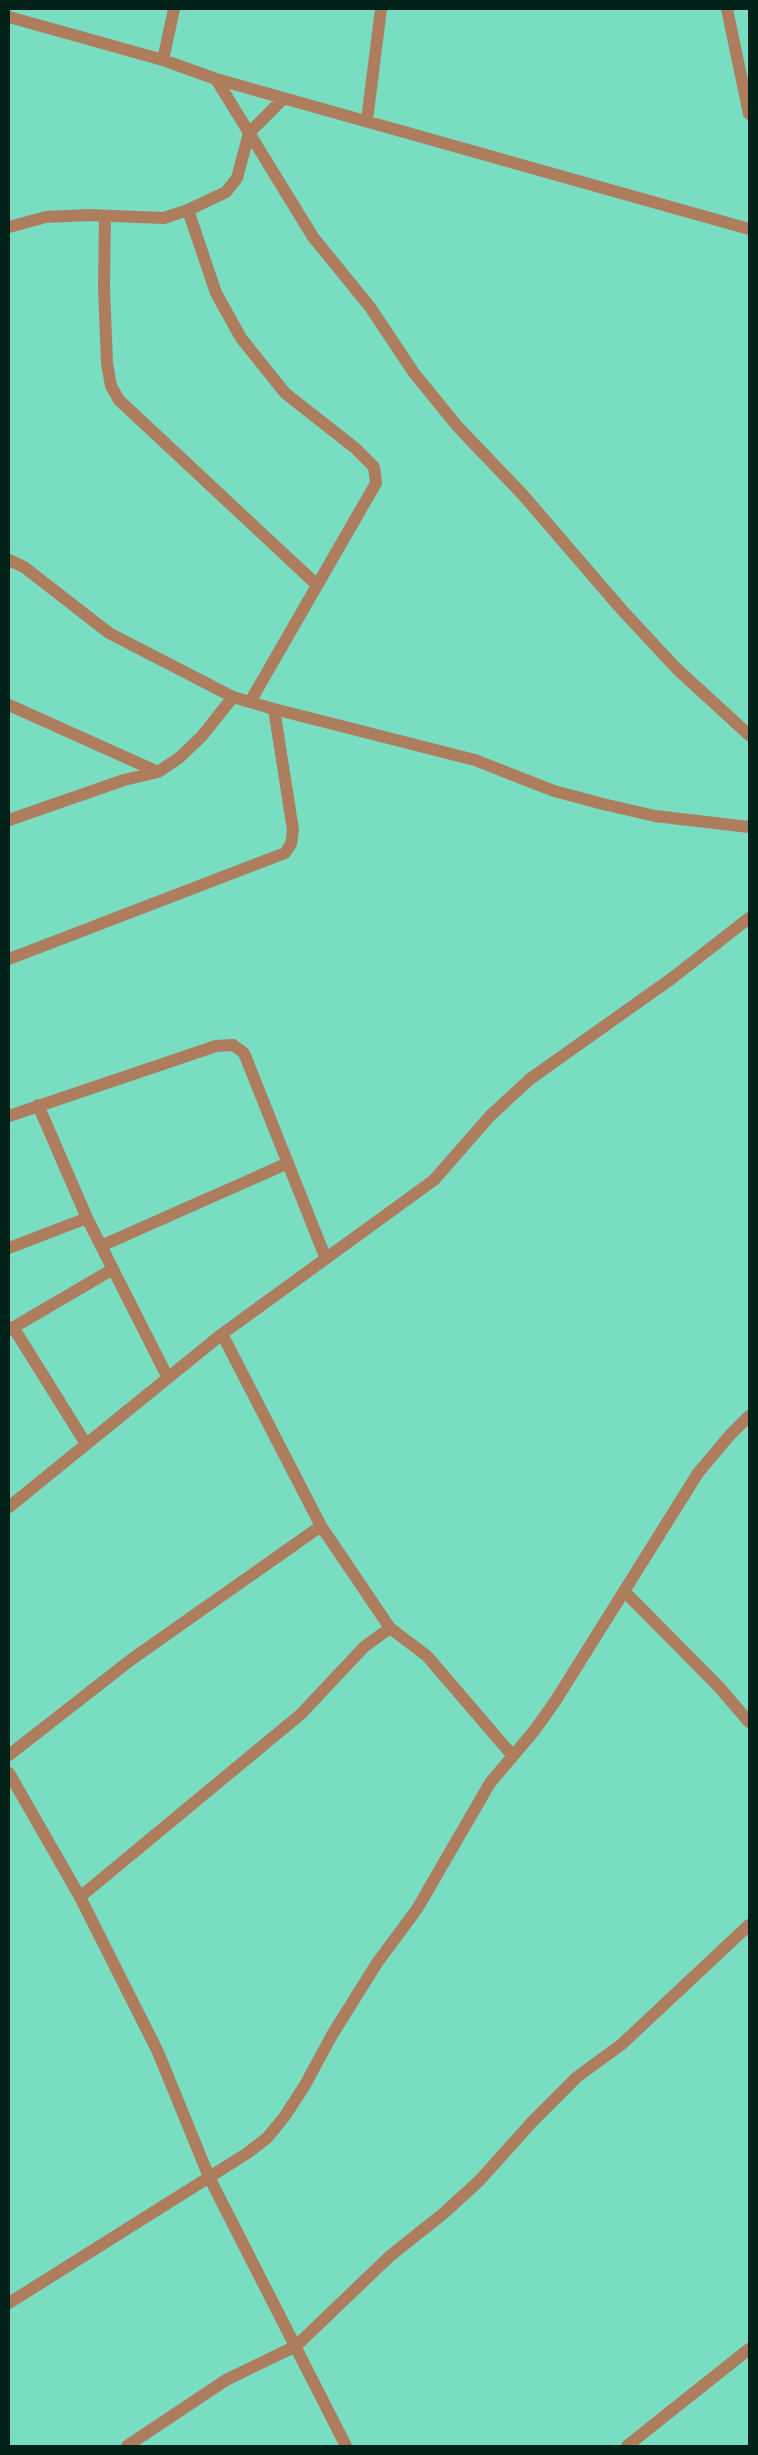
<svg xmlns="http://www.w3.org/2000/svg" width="758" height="2455" font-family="Barlow,sans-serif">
  <rect width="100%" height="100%" fill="#79ddc2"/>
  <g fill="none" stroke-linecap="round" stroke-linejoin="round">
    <path stroke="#ad7d5e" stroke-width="12" d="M727,9L749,114
      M9,17L163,60L216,79L749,229
      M163,60L174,9
      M216,79L313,237L370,307L414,373L458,427L523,495L622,610L677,669L749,735
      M367,120L381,9
      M188,210L216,293L241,338L285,393L355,448L374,467L376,483L250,702
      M105,216L104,288L107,363L111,386L119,400L317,585
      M9,227L46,217L88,215L164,218L188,210L226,192L237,178L249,133L284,98
      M9,560L24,567L109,633L233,697L274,709L475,760L554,791L603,804L655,816L749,827
      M9,705L158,772
      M9,820L124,780L158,772L179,758L202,736L233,697
      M9,959L285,853L291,844L293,830L274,709
      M38,1105L87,1218L168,1378
      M9,1116L216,1046L233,1045L244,1053L326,1259
      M101,1246L288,1163
      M9,1248L87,1218
      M13,1327L86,1444
      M9,1330L113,1269
      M222,1334L321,1526L390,1628
      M9,1507L222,1334L434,1180L490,1116L530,1079L671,979L749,918
      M624,1591L719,1687L749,1722
      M9,1755L132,1659L321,1526
      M9,1773L80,1897L158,2052L209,2177L346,2446
      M80,1897L301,1714L364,1647L390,1628L427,1656L512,1755
      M9,2303L246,2154L267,2138L285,2116L305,2085L332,2035L377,1963L417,1909L490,1783L534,1731L556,1700L698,1473L730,1435L749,1416
      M127,2446L226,2380L296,2346L390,2256L444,2213L479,2181L532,2122L577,2077L622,2044L749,1925
      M627,2446L749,2349"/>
  </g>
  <rect width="758" height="2455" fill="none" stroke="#012119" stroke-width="20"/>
</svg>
